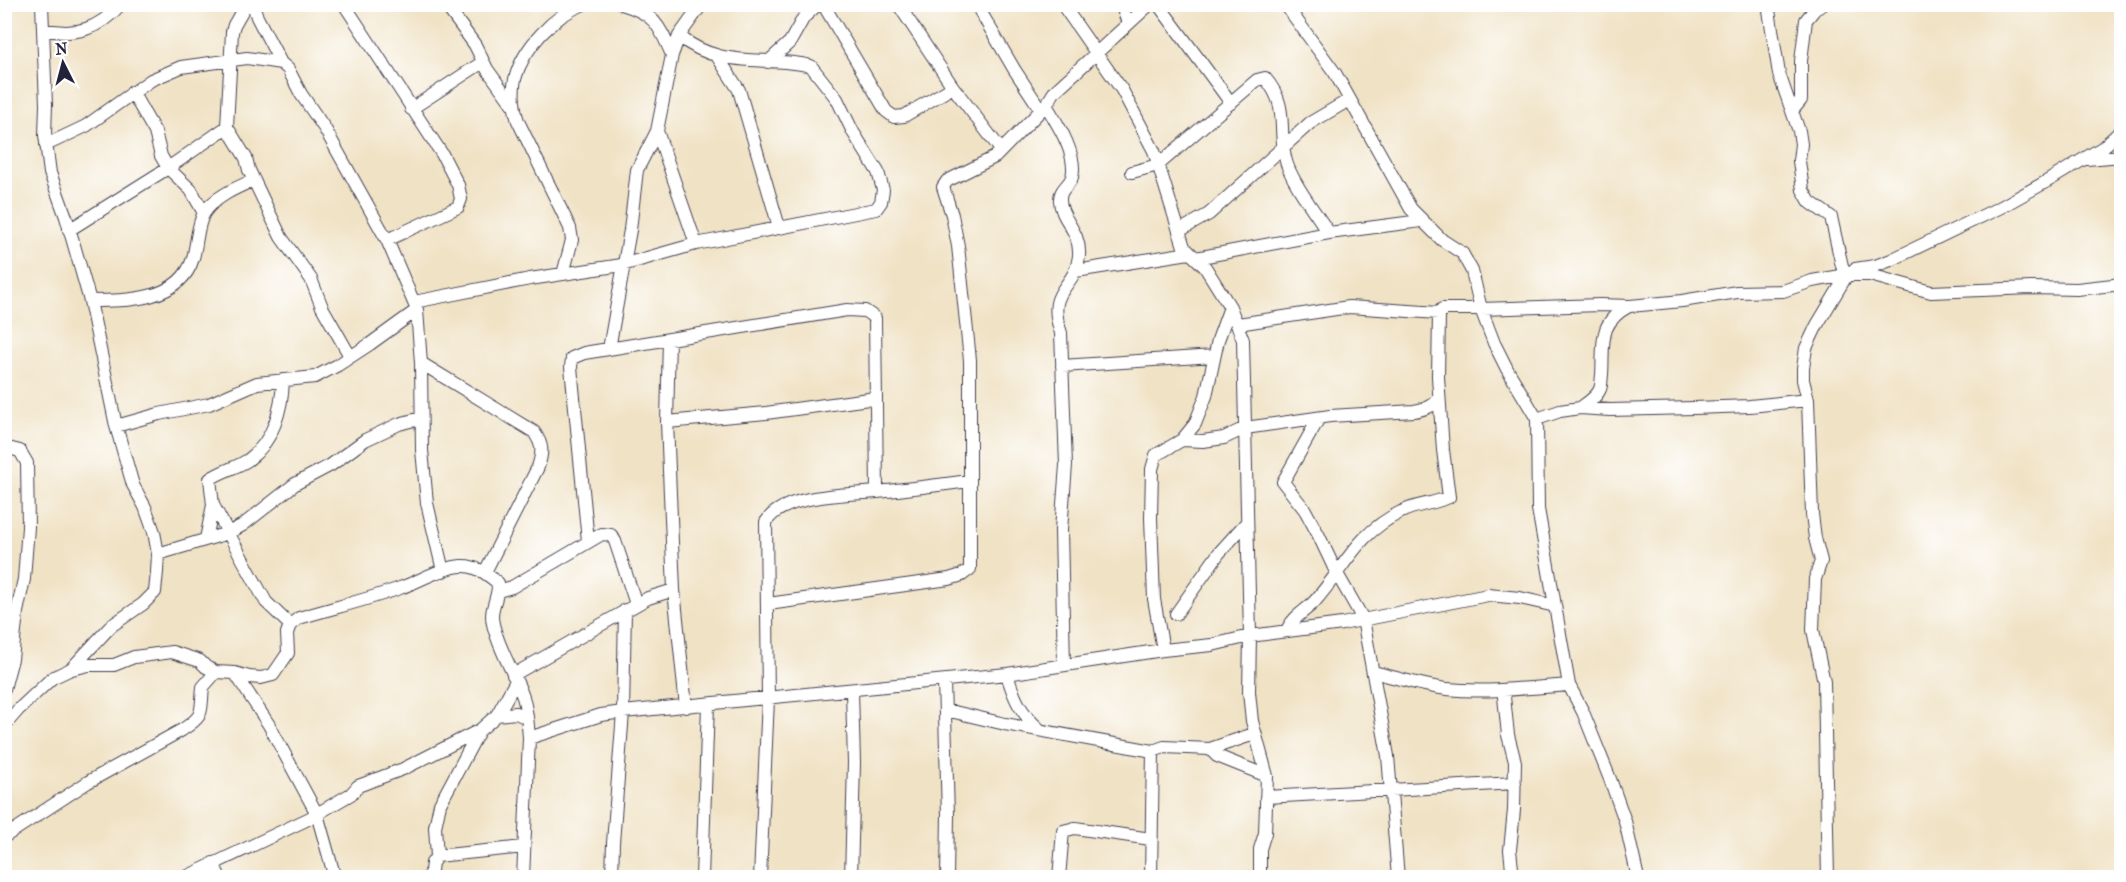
<svg xmlns="http://www.w3.org/2000/svg" width="2126" height="882" font-family="'IM FELL French Canon',serif">
  <rect width="100%" height="100%" fill="#fff"/>
  <filter id="ink" filterUnits="userSpaceOnUse"><feTurbulence type="fractalNoise" baseFrequency=".0167" numOctaves="2"/><feDisplacementMap in="SourceGraphic" scale="12" xChannelSelector="R" yChannelSelector="G"/><feConvolveMatrix kernelMatrix="1 2 1 2 8 2 1 2 1" color-interpolation-filters="sRGB"/></filter>
  <filter id="wash" filterUnits="userSpaceOnUse"><feTurbulence type="fractalNoise" baseFrequency=".008" numOctaves="4" result="noise"/><feDisplacementMap in="SourceGraphic" scale="24" xChannelSelector="R" yChannelSelector="G"/><feGaussianBlur stdDeviation="1.35" result="paint"/><feColorMatrix in="noise" values="0 0 0 0 0 0 0 0 0 0 0 0 0 0 0 0 0 1.4 0 .05"/><feComposite in="paint" operator="in"/></filter>
  <g filter="url(#wash)">
    <rect width="100%" height="100%" fill="#f0e2c5"/>
  </g>
  <g filter="url(#ink)">
    <g fill="none" stroke-linecap="round" stroke-linejoin="round">
      <defs>
        <path id="minor" d="M246,4L234,25L232,32L227,127L246,158L249,170L281,237L311,279L322,307L350,356
          M253,4L257,17L281,63L288,69L301,94L325,129L387,240L417,310L421,363L422,450L427,503L443,571
          M344,4L442,154L458,185L461,199L458,207L387,240
          M445,4L475,45L487,69L513,105
          M622,4C655,14 659,25 672,55
          M823,4L886,111L894,117L904,116L953,87
          M898,4L953,87L1001,150
          M976,4L1014,69L1041,110
          M1062,4L1122,90L1154,151L1184,247L1205,267L1230,307L1243,340L1250,636L1249,692L1252,721L1267,776L1265,833L1260,849V878
          M1121,4L1128,23
          M1158,4L1231,103
          M1285,4L1335,73L1411,209L1442,240L1462,253L1472,271L1481,309L1494,343L1507,369L1537,419L1538,509L1569,685L1583,712L1610,779L1625,821L1638,878
          M1768,4L1779,74L1799,131L1801,144L1799,161L1803,190L1810,202L1831,217L1842,266L1847,275
          M43,29C76,37 99,29 121,4
          M717,56L739,90L779,227
          M768,62L790,42L804,17L818,4
          M132,92L155,132L161,156L168,168L191,190L204,213
          M1046,105C1057,123 1078,155 1072,177C1069,186 1059,189 1060,201C1061,220 1081,231 1079,256C1075,291 1045,287 1061,333L1066,465L1061,530L1064,665
          M411,109L483,62
          M1792,111L1801,100V61L1806,20L1815,9L1824,4
          M657,131L696,244
          M46,145L86,126L151,80L181,67L247,58L281,63
          M2087,159L2122,156
          M1132,172L1158,165L1257,80L1265,78C1289,106 1278,125 1285,157C1288,177 1317,215 1329,233
          M69,230L168,168L227,127
          M1179,231L1209,214L1310,123L1349,100
          M1196,258L1329,233L1421,221
          M1076,271L1189,253
          M563,274L572,240L570,228L518,121C514,108 512,93 515,79C523,48 554,15 584,4
          M90,301C126,301 181,301 193,258C197,244 197,225 204,213C214,197 238,187 254,180
          M414,302L530,279L622,265L696,244L876,209L881,202L883,190L878,172L853,132L837,99L811,66C765,55 720,70 679,36
          M1238,324L1349,307L1439,313
          M669,339L667,422L674,590
          M609,349L630,230L637,170L657,131L672,55L679,36L702,4
          M421,363L534,432C543,445 543,452 538,467L485,572
          M1062,366L1214,356
          M283,380C282,410 273,442 248,460C236,468 221,471 210,479L213,505L266,602L290,625
          M1580,408C1587,403 1597,397 1600,389C1602,385 1601,379 1602,375C1604,344 1597,323 1629,306
          M1319,418L1283,482L1305,510L1318,534L1336,572L1363,619L1388,756L1398,878
          M1537,419L1560,411L1580,408L1610,410L1694,408L1750,406L1808,400
          M667,422L766,413L876,398
          M116,426L159,414L209,404L257,383L315,377L338,365L370,344L417,310
          M1182,440L1203,441L1224,438L1245,428L1330,416L1414,411C1425,409 1432,407 1439,398
          M4,447L20,451L27,463L28,527L24,579L17,612L12,659L4,689
          M206,539L213,505
          M588,541L571,367L572,358L584,353L847,310L865,311L875,318L877,492
          M158,554L228,533L243,525L295,484L331,465L365,440L399,424L421,418
          M498,591L512,587L602,534L611,535L615,541L636,604
          M768,604L949,579L962,575L970,569V360L958,246L952,215L943,187L947,181L995,157L1046,105L1055,91L1150,4
          M1176,614L1219,553L1247,522
          M1287,631C1291,618 1307,610 1315,601C1345,567 1357,533 1401,512C1416,504 1434,504 1449,497L1443,450L1438,377L1439,313L1442,309H1481L1600,305L1630,306L1682,301L1737,292L1783,291L1812,281L1847,275H1870L1931,292L2032,288L2077,289L2122,284
          M1163,650L1154,599L1151,518L1152,469L1156,455L1182,440L1195,424L1206,396L1218,340L1230,307
          M72,669L89,665H114L134,657L172,652L200,661L206,667L216,672L235,673L249,677L261,678L273,675L288,653L287,633L290,625L299,618C332,608 367,600 400,588C420,581 440,568 461,566C476,565 487,574 498,583C499,598 489,608 493,624C499,650 514,672 523,697C527,710 528,724 529,738L523,878
          M1373,672C1398,678 1422,686 1447,689C1487,693 1528,688 1569,685
          M235,673L269,725L317,814L335,878
          M1007,674C1014,698 1020,712 1039,729
          M513,675L648,598L674,590L686,707
          M944,681L948,815L947,878
          M1507,690L1504,697L1508,735L1515,762L1514,810L1510,850L1513,878
          M946,710L1005,724L1153,751
          M497,715L516,713L527,718
          M4,726L18,710L52,678L71,669L111,626L143,604L155,592L157,572L158,554L154,532L145,507L133,485L116,426L90,301L66,217L50,173L45,135L46,105L42,4
          M529,738L601,715L623,712L1007,674L1163,650L1212,645L1250,636L1342,624L1488,595L1520,598L1555,606
          M1210,749L1217,756L1267,776
          M1266,797L1515,783
          M4,837L88,782L182,730C206,714 200,713 203,687L216,672
          M437,856L435,827L440,804L479,731
          M213,863L220,878
          M184,878L310,818L351,794L358,786L403,769L480,730L497,715L516,681
          M430,878L432,863L437,856L524,847
          M612,878L613,843L623,712L625,610
          M702,878L708,705
          M760,878L768,699L766,522C783,494 847,495 877,492C908,489 938,485 969,481
          M851,878L854,763L852,691
          M1059,878L1063,831L1075,828L1151,839
          M1151,878L1153,751L1164,747L1210,749L1254,734
          M1828,878L1824,682L1813,630L1815,579L1821,561L1815,538L1812,514L1808,400L1803,380V368L1806,348L1817,325L1847,275L1855,269L1875,266L1891,260L2001,207L2051,179L2102,148L2122,130"/>
      </defs>
      <use href="#minor" stroke="#413f50" stroke-width="14"/>
      <use href="#minor" stroke="#fff" stroke-width="12"/>
    </g>
  </g>
  <rect width="2126" height="882" fill="none" stroke="#fff" stroke-width="24"/>
  <g transform="translate(63 63) rotate(354)" stroke="#ffffff" stroke-width="4.5" paint-order="stroke">
  <path d="M0-4.5L10 22L0 15L-10 22Z" fill="#22223b"/>
  <text y="-9" font-size="16" font-weight="bold" text-anchor="middle" fill="#22223b">N</text>
  </g>
</svg>
